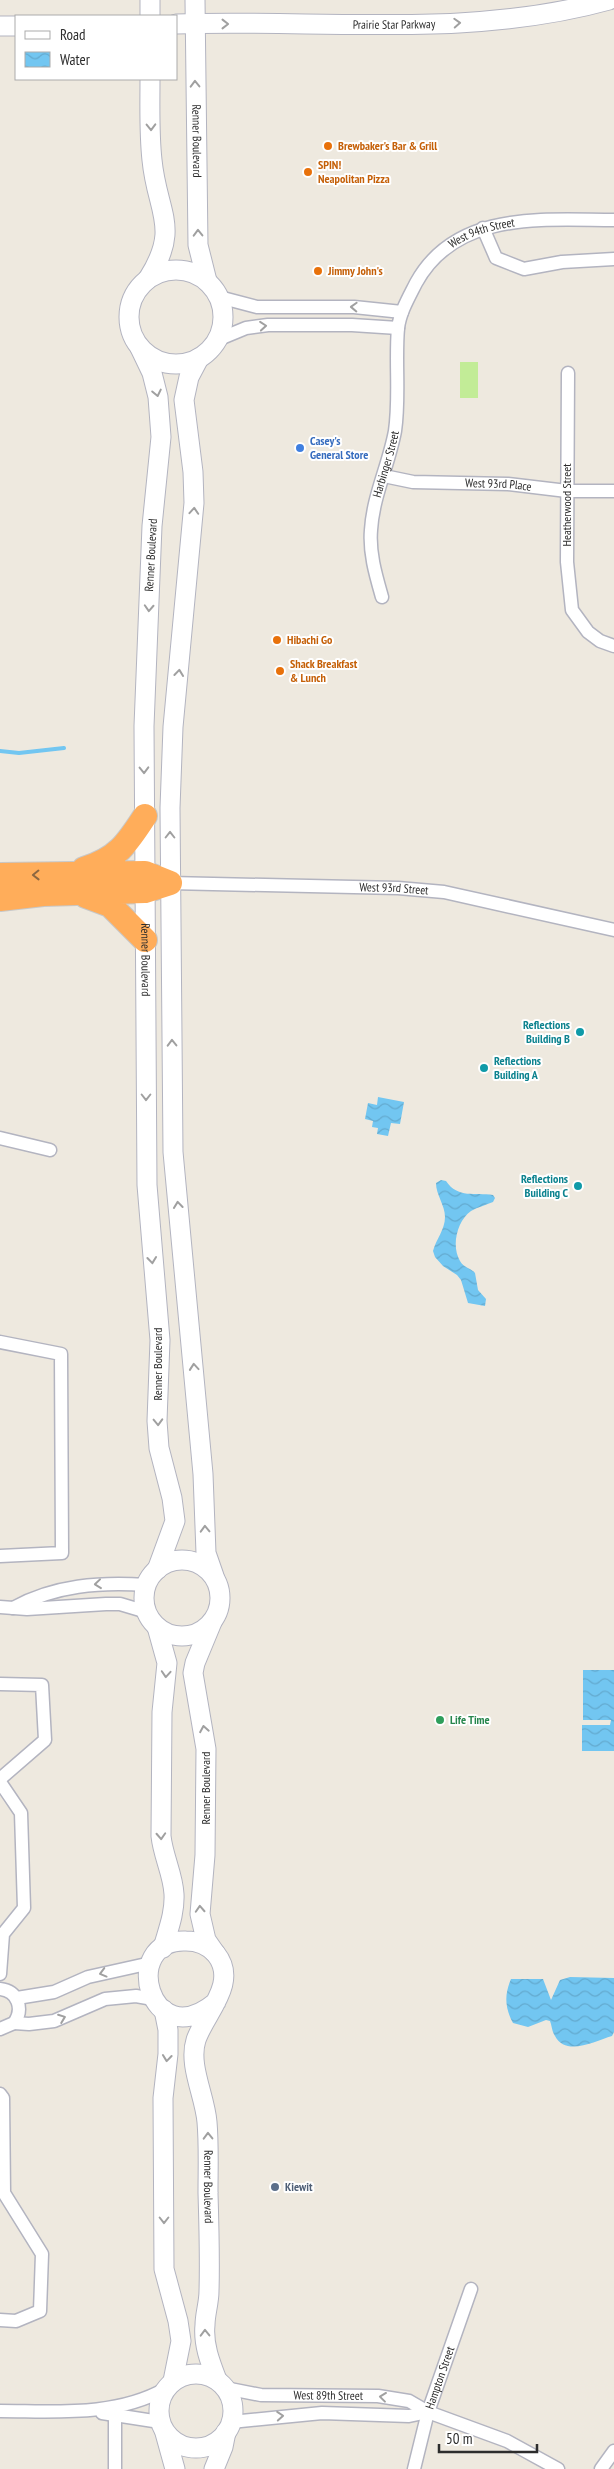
<svg xmlns="http://www.w3.org/2000/svg" width="614" height="2469" font-family="'PT Sans Narrow',sans-serif">
  <defs>
    <pattern id="water-waves" width="16" height="10" patternUnits="userSpaceOnUse" patternTransform="scale(1.25)"><rect width="16" height="10" fill="#72c6f1"/><path d="M0 5q4-4 8 0t8 0" fill="none" stroke="#63aacf"/></pattern>
  </defs>
  <rect width="100%" height="100%" fill="#eee9df"/>
  <path fill="#c2ec97" d="M460,362H478V398H460Z"/>
  <path fill="url(#water-waves)" d="M378,1097L404,1102L400,1124L391,1123L388,1136L377,1134L378,1128L372,1127L373,1121L365,1119L368,1103L377,1105Z
    M441,1180L446,1181C458,1199 475,1192 493,1195L495,1198L493,1202C486,1205 478,1207 471,1211C457,1221 451,1246 460,1261C464,1268 471,1268 475,1273L478,1290L486,1299L485,1306L468,1303L461,1280L457,1275L443,1266L435,1257L433,1251C436,1239 445,1230 445,1217C445,1205 436,1195 436,1183Z
    M583,1670H614V1751H582V1725H610L611,1720H583Z
    M570,1977L614,1978V2032L612,2036C595,2041 566,2057 555,2036C552,2032 552,2026 550,2021L546,2020L528,2027L513,2023C505,2008 504,1995 511,1979H543L551,2000L560,1980Z"/>
  <g fill="none" stroke-linecap="round" stroke-linejoin="round">
    <path stroke="#72c6f1" stroke-width="4" d="M0,751L19,753L64,748"/>
    <defs>
      <g id="minor">
        <path d="M483,228L496,258L524,269L562,262L614,259"/>
        <path d="M219,297L257,307H354L402,312"/>
        <path d="M217,340L246,328L268,325H352L398,328"/>
        <path d="M568,373L567,562L572,610L588,632L600,641L614,646"/>
        <path id="s1" d="M384,476L413,482L508,484L567,491H614"/>
        <path id="s2" d="M382,597C376,576 369,553 371,530C373,496 389,464 395,431C400,397 395,362 398,328C400,312 409,297 416,283C456,210 543,220 614,220"/>
        <path id="s3" d="M170,883L398,888L444,892L614,930"/>
        <path d="M0,1138L50,1150"/>
        <path d="M0,1342L61,1354L62,1553L0,1556"/>
        <path d="M0,1607L27,1609L106,1604H120L147,1612"/>
        <path d="M13,1608C55,1585 100,1582 146,1585"/>
        <path d="M0,1684L42,1685L45,1740L0,1779"/>
        <path d="M0,1782L21,1813L24,1908L3,1934L0,1974"/>
        <path d="M0,1989C18,1991 24,2009 14,2023L0,2029"/>
        <path d="M17,1998L54,1992L88,1977L151,1963"/>
        <path d="M14,2023L29,2024L54,2021L105,1999L136,1996L153,1999"/>
        <path d="M0,2094L3,2098L4,2193L42,2254L40,2311L16,2321L0,2320"/>
        <path id="s4" d="M225,2388L261,2395L378,2396L409,2401L428,2412L507,2441L558,2469"/>
        <path d="M0,2411C55,2411 115,2417 165,2389"/>
        <path d="M102,2413L160,2422"/>
        <path d="M231,2422L322,2413L409,2416L428,2412"/>
        <path d="M115,2469V2415"/>
        <path id="s5" d="M414,2469L428,2412L471,2289"/>
        <path d="M601,2469L614,2451"/>
      </g>
      <g id="secondary">
        <path d="M150,0V16"/>
        <path id="s6" d="M195,0L198,245L207,281"/>
        <path id="s7" d="M176,24C320,19 469,39 609,0"/>
        <path d="M0,26H16"/>
        <circle cx="176" cy="317" r="47"/>
        <path d="M148,279C181,227 157,213 152,160C149,133 150,106 150,79"/>
        <path id="s8" d="M140,348L152,373L158,397L161,437L152,526L144,726L147,1185L160,1340L157,1421L159,1448L172,1498L175,1521L157,1570"/>
        <path d="M199,358L189,377L184,400L193,472L194,503L173,727L170,808L173,1152L203,1474L206,1553L214,1576"/>
        <circle cx="182" cy="1598" r="38"/>
        <path d="M212,1622L195,1663L193,1673L206,1749L205,1855L200,1914L206,1940L215,1953"/>
        <path d="M157,1627L167,1663L162,1712L161,1836C163,1856 173,1874 174,1894C175,1913 168,1930 163,1948"/>
        <path id="s9" d="M216,2002C149,2058 119,1938 186,1941C197,1941 208,1945 216,1954C239,1983 205,2013 196,2040C188,2065 205,2096 207,2122C209,2145 208,2169 208,2193C209,2226 210,2259 209,2291C209,2303 205,2314 205,2325C203,2344 210,2362 217,2380"/>
        <path d="M164,2010L168,2030V2054L163,2098L164,2269L178,2321L181,2341L173,2381"/>
        <circle cx="196" cy="2411" r="37"/>
        <path d="M165,2433L175,2469"/>
        <path d="M214,2469L223,2447L226,2432"/>
      </g>
      <path id="motorway" d="M84,869C117,859 127,844 145,816
        M0,875L145,873L170,883
        M86,896L110,905L145,940
        M0,899L43,894L145,891L170,883"/>
    </defs>
    <use href="#minor" stroke="#b3b4c0" stroke-width="15"/>
    <use href="#secondary" stroke="#b3b4c0" stroke-width="21"/>
    <use href="#motorway" stroke="#c8c8c8" stroke-width="26"/>
    <use href="#minor" stroke="#fff" stroke-width="12"/>
    <use href="#secondary" stroke="#fff" stroke-width="19"/>
    <use href="#motorway" stroke="#ffad5a" stroke-width="24"/>
  </g>
  <defs><path id="oneway-chevron" d="M-2-3.5L2.5 0L-2 3.5" fill="none" stroke-width="1.6" stroke-linecap="round" stroke-linejoin="round" transform="scale(1.25)"/></defs>
  <g stroke="#a0a0a0">
    <use href="#oneway-chevron" transform="translate(457 23) rotate(-3)"/>
    <use href="#oneway-chevron" transform="translate(225 24)"/>
    <use href="#oneway-chevron" transform="translate(195 84) rotate(-91)"/>
    <use href="#oneway-chevron" transform="translate(151 127) rotate(89)"/>
    <use href="#oneway-chevron" transform="translate(198 233) rotate(-91)"/>
    <use href="#oneway-chevron" transform="translate(354 307) rotate(-178)"/>
    <use href="#oneway-chevron" transform="translate(263 326) rotate(-5)"/>
    <use href="#oneway-chevron" transform="translate(157 393) rotate(78)"/>
    <use href="#oneway-chevron" transform="translate(194 511) rotate(-86)"/>
    <use href="#oneway-chevron" transform="translate(149 608) rotate(93)"/>
    <use href="#oneway-chevron" transform="translate(179 673) rotate(-84)"/>
    <use href="#oneway-chevron" transform="translate(144 770) rotate(89)"/>
    <use href="#oneway-chevron" transform="translate(170 835) rotate(-90)"/>
    <use href="#oneway-chevron" transform="translate(172 1043) rotate(-91)"/>
    <use href="#oneway-chevron" transform="translate(146 1097) rotate(90)"/>
    <use href="#oneway-chevron" transform="translate(178 1205) rotate(-96)"/>
    <use href="#oneway-chevron" transform="translate(152 1260) rotate(84)"/>
    <use href="#oneway-chevron" transform="translate(194 1367) rotate(-95)"/>
    <use href="#oneway-chevron" transform="translate(158 1422) rotate(88)"/>
    <use href="#oneway-chevron" transform="translate(205 1529) rotate(-92)"/>
    <use href="#oneway-chevron" transform="translate(98 1584) rotate(174)"/>
    <use href="#oneway-chevron" transform="translate(166 1674) rotate(94)"/>
    <use href="#oneway-chevron" transform="translate(204 1729) rotate(-100)"/>
    <use href="#oneway-chevron" transform="translate(161 1836) rotate(87)"/>
    <use href="#oneway-chevron" transform="translate(200 1909) rotate(-93)"/>
    <use href="#oneway-chevron" transform="translate(103 1973) rotate(165)"/>
    <use href="#oneway-chevron" transform="translate(62 2018) rotate(-21)"/>
    <use href="#oneway-chevron" transform="translate(167 2058) rotate(96)"/>
    <use href="#oneway-chevron" transform="translate(208 2136) rotate(-91)"/>
    <use href="#oneway-chevron" transform="translate(164 2220) rotate(90)"/>
    <use href="#oneway-chevron" transform="translate(205 2333) rotate(-91)"/>
    <use href="#oneway-chevron" transform="translate(383 2397) rotate(-173)"/>
    <use href="#oneway-chevron" transform="translate(280 2416) rotate(-4)"/>
  </g>
  <use stroke="#8c6741" href="#oneway-chevron" transform="translate(36 875) rotate(179)"/>
  <g fill="#e8710a" stroke="#fff" stroke-width="2">
    <circle cx="328" cy="146" r="5"/>
    <circle cx="308" cy="172" r="5"/>
    <circle cx="318" cy="271" r="5"/>
    <circle cx="277" cy="640" r="5"/>
    <circle cx="280" cy="671" r="5"/>
  </g>
  <circle fill="#3f7fe0" stroke="#fff" stroke-width="2" cx="300" cy="448" r="5"/>
  <g fill="#0f9aa8" stroke="#fff" stroke-width="2">
    <circle cx="580" cy="1032" r="5"/>
    <circle cx="484" cy="1068" r="5"/>
    <circle cx="578" cy="1186" r="5"/>
  </g>
  <circle fill="#2e9e5b" stroke="#fff" stroke-width="2" cx="440" cy="1720" r="5"/>
  <circle fill="#5c6f8a" stroke="#fff" stroke-width="2" cx="275" cy="2187" r="5"/>
  <g text-anchor="middle" stroke-width="4" stroke-linejoin="round" paint-order="stroke">
    <g font-size="12" fill="#2d2d2d" stroke="#fff">
      <text dy="4" stroke="none"><textPath href="#s7" startOffset="218">Prairie Star Parkway</textPath></text>
      <text dy="4" stroke="none"><textPath href="#s6" startOffset="141">Renner Boulevard</textPath></text>
      <text dy="4" stroke="none"><textPath href="#s2" startOffset="408">West 94th Street</textPath></text>
      <text dy="4" stroke="none"><textPath href="#s2" startOffset="136">Harbinger Street</textPath></text>
      <text dy="4" stroke="none"><textPath href="#s1" startOffset="115">West 93rd Place</textPath></text>
      <text transform="translate(567 505) rotate(-90)" y="4">Heatherwood Street</text>
      <text transform="translate(151 555) rotate(-87)" y="4">Renner Boulevard</text>
      <text dy="4" stroke="none"><textPath href="#s3" startOffset="224">West 93rd Street</textPath></text>
      <text dy="4" stroke="none"><textPath href="#s8" startOffset="616">Renner Boulevard</textPath></text>
      <text transform="translate(158 1364) rotate(-90)" y="4">Renner Boulevard</text>
      <text transform="translate(206 1788) rotate(-90)" y="4">Renner Boulevard</text>
      <text dy="4" stroke="none"><textPath href="#s9" startOffset="431">Renner Boulevard</textPath></text>
      <text dy="4" stroke="none"><textPath href="#s5" startOffset="95">Hampton Street</textPath></text>
      <text dy="4" stroke="none"><textPath href="#s4" startOffset="104">West 89th Street</textPath></text>
    </g>
    <g font-size="12" font-weight="bold" fill="#c56008" stroke="#fff" text-anchor="start">
      <text x="338" y="150">Brewbaker's Bar &amp; Grill</text>
      <text x="318" y="169">SPIN!<tspan x="318" dy="14">Neapolitan Pizza</tspan></text>
      <text x="328" y="275">Jimmy John's</text>
      <text x="287" y="644">Hibachi Go</text>
      <text x="290" y="668">Shack Breakfast<tspan x="290" dy="14">&amp; Lunch</tspan></text>
    </g>
    <g font-size="12" font-weight="bold" fill="#366cbe" stroke="#fff" text-anchor="start">
      <text x="310" y="445">Casey's<tspan x="310" dy="14">General Store</tspan></text>
    </g>
    <g font-size="12" font-weight="bold" fill="#0d838f" stroke="#fff" text-anchor="end">
      <text x="570" y="1029">Reflections<tspan x="570" dy="14">Building B</tspan></text>
      <text x="494" y="1065" text-anchor="start">Reflections<tspan x="494" dy="14">Building A</tspan></text>
      <text x="568" y="1183">Reflections<tspan x="568" dy="14">Building C</tspan></text>
    </g>
    <g font-size="12" font-weight="bold" fill="#27864d" stroke="#fff" text-anchor="start">
      <text x="450" y="1724">Life Time</text>
    </g>
    <g font-size="12" font-weight="bold" fill="#4e5e75" stroke="#fff" text-anchor="start">
      <text x="285" y="2191">Kiewit</text>
    </g>
  </g>
  <rect x="15" y="15" width="162" height="65" fill="#ffffff" stroke="#ababab"/>
  <rect x="25" y="31" width="25" height="8" fill="#ffffff" stroke="#ababab"/>
  <text x="60" y="40" font-size="15" fill="#2d2d2d">Road</text>
  <rect x="25" y="52" width="25" height="15" fill="url(#water-waves)" stroke="#ababab"/>
  <text x="60" y="65" font-size="15" fill="#2d2d2d">Water</text>
  <path d="M439 2444v8h98v-8" fill="none" stroke="#2d2d2d" stroke-width="2.5"/>
  <text x="446" y="2444" font-size="15" fill="#2d2d2d" stroke="#ffffff" stroke-width="4" paint-order="stroke">50 m</text>
</svg>
